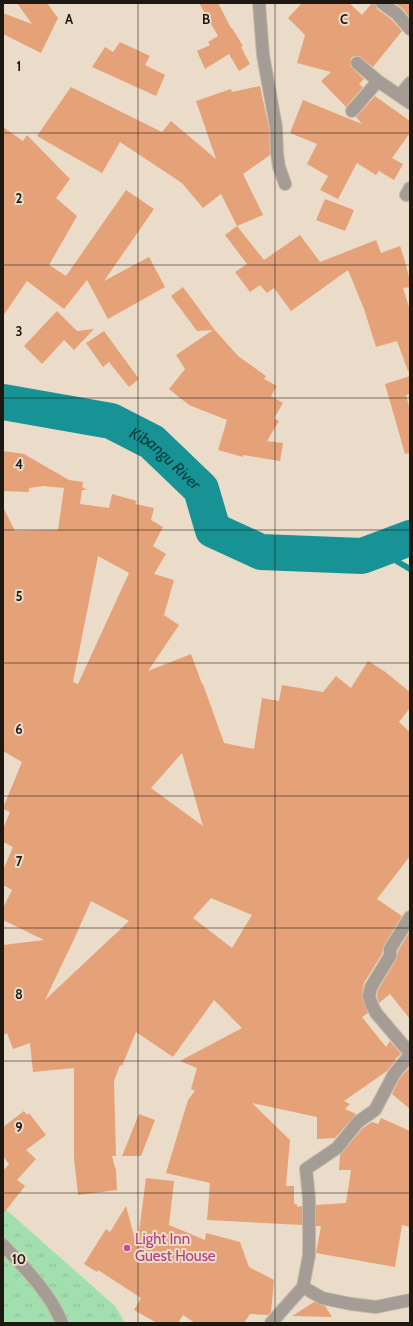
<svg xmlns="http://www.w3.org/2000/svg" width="413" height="1326" font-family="Cabin,sans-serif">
  <defs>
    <pattern id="grass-tufts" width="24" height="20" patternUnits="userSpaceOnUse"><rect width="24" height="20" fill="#a2dfae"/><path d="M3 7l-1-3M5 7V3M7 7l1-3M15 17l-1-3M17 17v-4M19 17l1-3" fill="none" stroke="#8bbf95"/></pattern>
  </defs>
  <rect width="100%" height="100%" fill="#eadcc8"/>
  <path fill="url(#grass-tufts)" d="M3,1207L115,1306L125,1323H3Z"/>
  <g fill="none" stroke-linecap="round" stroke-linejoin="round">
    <path stroke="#189395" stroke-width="6" d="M378,550L410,569"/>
    <path stroke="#189395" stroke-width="36" id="s1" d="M3,402L111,421L152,442L201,489L213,530L261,552L362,556L410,538"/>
  </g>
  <path fill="#e5a278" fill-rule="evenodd" d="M17,3H47L58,18L41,53L3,34V13L32,24Z
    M199,3H218L231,28H232L243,46L241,47L250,64L239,71L229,54L205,69L197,51L210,45L208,42L218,36Z
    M302,3H349L362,15L372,3H375L377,9L392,20L402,31L373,67L359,56H354L351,58L350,66L364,79L359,84L363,87L346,107L321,81L331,72L297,63L305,35L288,18Z
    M395,3H410V18L403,9Z
    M120,42L150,56L145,65L165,75L156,96L92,67L105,47L113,52Z
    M260,86L269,128L270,155L243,174L263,215L237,226L221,194L203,208L182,183L120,142L102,173L37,136L71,87L162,132L171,121L216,159L196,101L231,89L232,92Z
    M375,96L410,121V133L392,158L403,164L394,180L379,171L376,175L357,163L338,199L320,190L328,176L307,164L317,144L290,133L303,100L362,124L356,117Z
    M3,127L23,141L27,135L70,179L56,198L77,216L49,265L66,276L126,190L154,209L104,281L149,257L165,287L108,319L87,280L64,309L27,281L3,316Z
    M325,199L354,210L345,231L316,220Z
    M237,226L264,260L300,235L320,262L376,240L381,253L400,246L404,258L410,281V287L403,288L410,310V370L408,371L397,341L376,347L364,309L348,270L291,311L274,288L267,293L260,285L250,292L235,272L247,264L225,235Z
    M183,287L214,329L238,356L266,376L264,379L277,386L271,396L283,403L274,418L279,421L267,441L283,443L280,461L243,455V457L218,450L227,420L189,405L169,389L185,369L176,355L213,330L197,331L171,296Z
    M57,311L77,331L94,329L74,350L64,340L42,364L24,346Z
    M104,331L139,379L129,387L109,362L103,367L86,343Z
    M410,376V394L406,395L410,410V453L405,454L385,384Z
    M3,451L24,454L69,480L83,482L82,487L87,490H82L80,504L109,508L112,494L137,501L135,504L154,508L151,520L163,527L153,546L166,554L154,574L174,580L164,615L179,625L148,671L191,654L202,684H203L224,743L254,749L262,698L279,701L282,685L323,692L336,676L351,688L368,661L384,671L410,692V708L399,722L410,732V856L377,899L402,916L384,945L382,954L364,983L362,995L368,1013L362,1017L386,1047L390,1041L401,1054L395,1059L396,1060L387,1071L344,1101L350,1104L345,1109L356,1114L335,1138L317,1139V1117L252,1103L290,1140L286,1186H294V1204H297V1207L302,1206V1225L207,1220L210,1183L166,1173L188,1100L195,1091L191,1089L197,1068L180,1061L242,1028L214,1000L173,1057L136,1032L122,1066L120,1065L114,1081L116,1156H112L116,1171L117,1190L78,1195L74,1158V1068L33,1072L30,1043L13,1049L7,1033L3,1035V945L44,940L3,920V908L12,890L3,885V870L13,847L3,842V829L10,812L3,809V808L22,762L3,751V507L15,531L58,530L64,488L44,486L29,488V492L3,491ZM98,556L129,573L78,684L73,682ZM182,753L203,826L151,788ZM211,898L252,915L232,948L193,918ZM91,901L129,921L45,1000L75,937Z
    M410,931V1019L390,994L379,1003L377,996L378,990L396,960L398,951Z
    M410,1067V1109L392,1094L400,1078Z
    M24,1111L27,1115L29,1113L46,1135L26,1150L36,1159L17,1180L25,1186L3,1214V1169L4,1170L9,1164L3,1156V1127Z
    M139,1114L155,1120L141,1156H122Z
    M381,1118L410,1131V1227L402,1225L395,1267L316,1253L321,1226H316V1205L346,1203L351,1170H339L340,1155L363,1128L372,1122L378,1124Z
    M146,1178L174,1181L169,1225L205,1240L206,1233L240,1242L249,1267L274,1280L271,1312L268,1315L250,1314L244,1323H195L183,1315L178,1323H157L134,1310L141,1298L98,1270L97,1272L84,1264L106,1229L110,1232L126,1206L137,1247Z
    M314,1302L325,1306L332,1317L292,1316Z"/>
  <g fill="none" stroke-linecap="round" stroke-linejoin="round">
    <defs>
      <path id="minor" d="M259,3L263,55L276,127L277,153L279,167L285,184
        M382,3L397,14L410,29
        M357,63L378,81L410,103
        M400,95L410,83
        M352,111L378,81
        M406,195L410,188
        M410,917L390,949V956L371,987L369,996L372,1005L376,1013L410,1053
        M3,1245C25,1268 50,1293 62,1323
        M303,1287L309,1255V1198L306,1169L337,1148L358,1122L375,1110L394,1074L409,1056L410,1053
        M271,1323L303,1287L322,1298L351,1304L376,1307L410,1300"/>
    </defs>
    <use href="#minor" stroke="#c5b9a7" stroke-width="14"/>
    <use href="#minor" stroke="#a59d95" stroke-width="12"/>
  </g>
  <path fill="none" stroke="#1d1811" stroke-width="1" stroke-opacity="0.55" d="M138,3V1323M275,3V1323M3,133H410M3,265H410M3,398H410M3,530H410M3,663H410M3,796H410M3,928H410M3,1061H410M3,1193H410"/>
  <circle fill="#d1479c" stroke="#eadcc8" stroke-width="1.5" cx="127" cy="1248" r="4"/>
  <g text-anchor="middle" stroke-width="4" stroke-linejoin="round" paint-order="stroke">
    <g font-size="15" fill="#b23c85" stroke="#eadcc8" text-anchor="start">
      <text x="135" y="1244">Light Inn<tspan x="135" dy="17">Guest House</tspan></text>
    </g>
    <g font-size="16" font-style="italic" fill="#063b3c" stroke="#eadcc8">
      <text dy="6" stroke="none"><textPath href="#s1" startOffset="176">Kibangu River</textPath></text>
    </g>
  </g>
  <g font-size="13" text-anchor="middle" font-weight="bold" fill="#1d1811" stroke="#eadcc8" stroke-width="4" stroke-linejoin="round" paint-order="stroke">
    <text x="69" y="24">A</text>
    <text x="206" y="24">B</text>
    <text x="344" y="24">C</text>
    <text x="19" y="71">1</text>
    <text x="19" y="203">2</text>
    <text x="19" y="336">3</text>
    <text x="19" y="469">4</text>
    <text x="19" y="601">5</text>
    <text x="19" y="734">6</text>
    <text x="19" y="866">7</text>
    <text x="19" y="999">8</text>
    <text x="19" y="1132">9</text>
    <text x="19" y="1264">10</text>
  </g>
  <rect width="413" height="1326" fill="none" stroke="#1d1811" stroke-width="8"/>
</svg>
